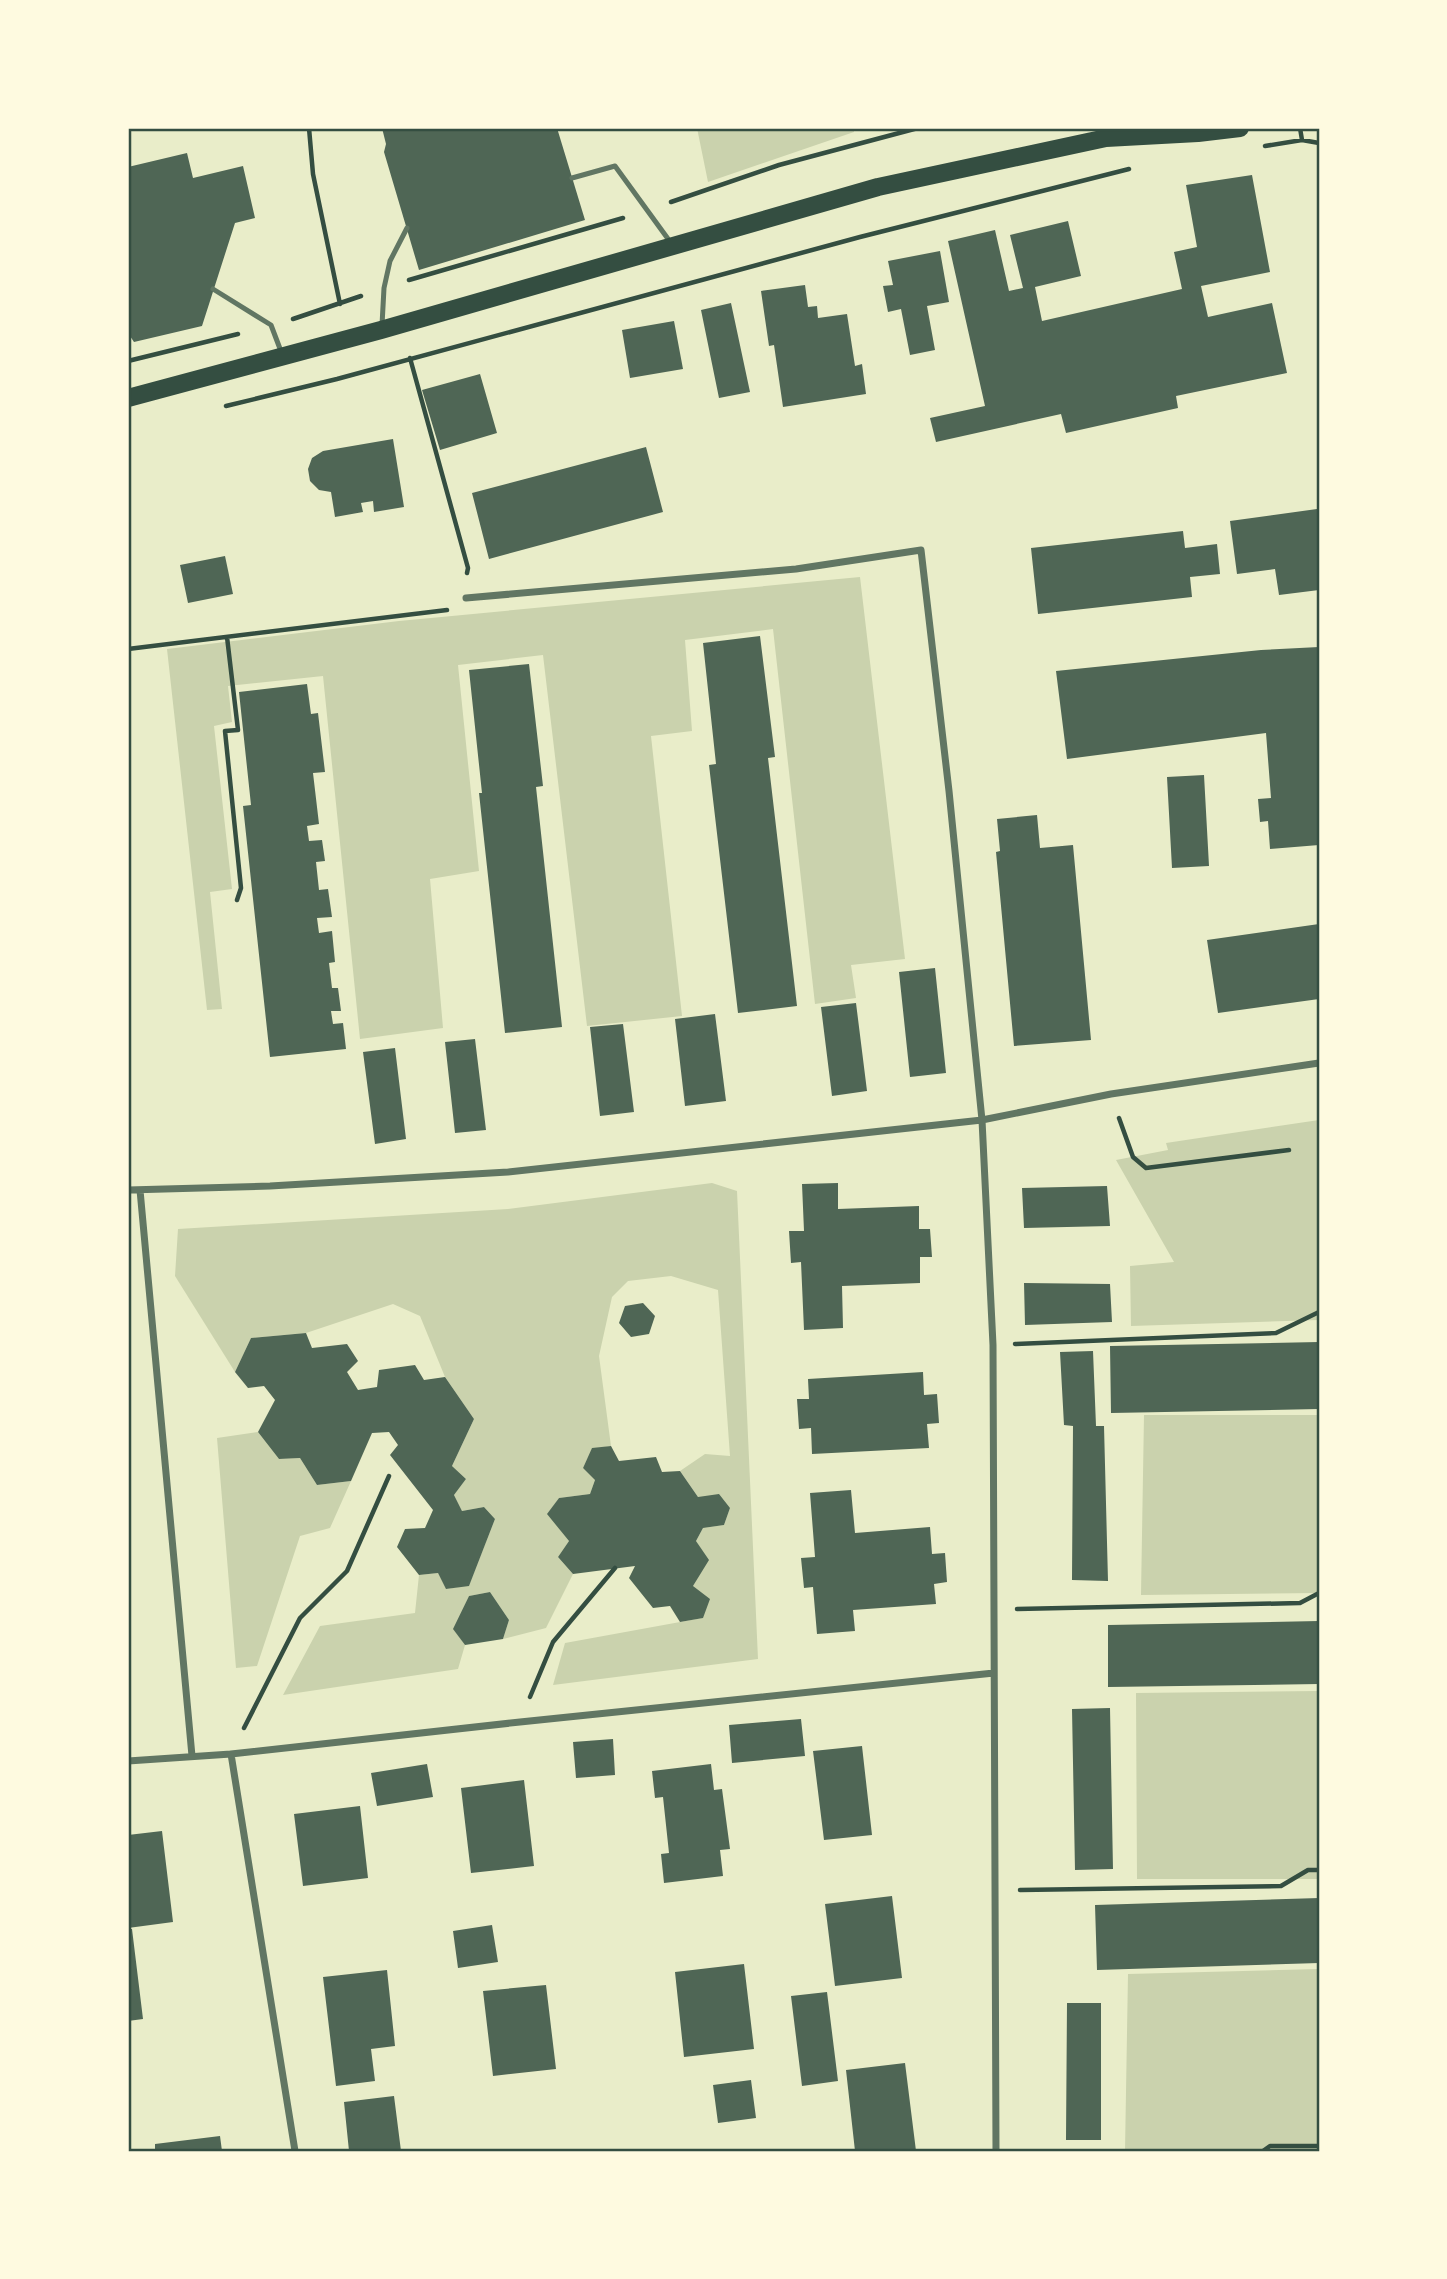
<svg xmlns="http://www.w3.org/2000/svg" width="1447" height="2279" font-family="'PT Sans Narrow',sans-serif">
  <rect width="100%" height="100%" fill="#e9edc9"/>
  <path fill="#cad2ad" d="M697,128H854V132L708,182Z
    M860,577L905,959L851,965L856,998L815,1004L773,629L685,640L692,731L651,736L682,1016L587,1026L543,655L458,665L479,871L430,879L443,1028L360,1039L323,676L228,686L232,722L214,726L232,889L210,892L222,1009L207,1010L167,649L399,621Z
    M1319,1120V1320L1131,1326L1130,1266L1174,1262L1116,1160L1168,1150L1166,1143Z
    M712,1183L737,1191L758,1659L553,1685L565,1643L702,1618L693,1586L708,1560L696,1541L703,1528L724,1525L730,1508L698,1497L680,1471L705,1454L730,1456L718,1290L671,1276L628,1281L612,1297L599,1356L611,1446L592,1449L583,1468L595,1480L590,1494L559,1498L548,1514L569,1541L558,1557L573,1574L546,1628L503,1639L509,1620L490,1592L469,1596L454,1629L465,1645L458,1669L283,1695L320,1626L415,1613L419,1575L438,1573L447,1589L469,1585L495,1519L484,1507L462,1511L454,1495L466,1479L452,1466L474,1419L445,1377L420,1316L393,1304L306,1333L251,1338L235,1372L175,1276L178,1229L508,1209Z
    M1144,1415H1319V1593L1141,1595Z
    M258,1432L279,1459L300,1458L317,1485L351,1481L330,1528L300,1536L257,1666L236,1668L217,1438Z
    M1319,1691V1879H1137L1136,1693Z
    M1319,1969V2151H1125L1128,1974Z"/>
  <path fill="#4f6655" d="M382,128H557L585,220L419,270L384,152L386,144Z
    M187,153L193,178L243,166L255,218L235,223L202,326L134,342L128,333V167Z
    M1252,175L1270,272L1201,286L1208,317L1272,303L1287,373L1176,396L1178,408L1066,433L1061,414L936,442L930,418L985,406L948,241L995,230L1009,291L1023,288L1010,235L1068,221L1081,276L1035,287L1042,321L1182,289L1174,252L1197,247L1186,185Z
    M940,251L949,302L927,306L935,350L910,355L901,309L888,312L883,286L893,285L888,261Z
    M805,285L808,307L817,306L818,318L847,314L855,366L862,364L866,394L783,407L774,345L769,346L761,291Z
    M731,303L750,392L719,398L701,310Z
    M674,321L683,369L630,378L622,330Z
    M480,374L497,433L440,450L422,390Z
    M393,439L404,507L374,512L373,501L361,503L363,512L335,517L331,492L319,490L310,481L308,469L312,458L323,451Z
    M646,447L663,512L489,559L472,493Z
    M1317,509L1319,526V590L1279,595L1275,569L1237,574L1230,521Z
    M1183,531L1185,548L1217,544L1220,574L1190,577L1192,597L1038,614L1031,548Z
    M225,556L233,594L188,603L180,565Z
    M760,636L775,757L768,758L797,1006L738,1013L709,765L716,764L703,643Z
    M1319,647V845L1270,849L1268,821L1260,822L1258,799L1271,798L1266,733L1067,759L1056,671L1261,650Z
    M529,664L543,786L536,787L562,1027L505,1033L479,793H482L469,670Z
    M307,684L311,714L318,713L325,772L313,773L319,824L307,826L309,841L322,840L325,861L316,862L319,890L328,889L332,917L317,918L319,933L332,931L335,962L329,963L332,988H338L341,1011H331L333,1024L343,1023L346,1049L270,1057L243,806L251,805L239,692Z
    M1204,775L1209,866L1172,868L1167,777Z
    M1037,815L1040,848L1073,845L1091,1040L1014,1046L996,852L1000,851L997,819Z
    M1319,924V999L1218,1013L1207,940Z
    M935,968L946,1073L910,1077L899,972Z
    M856,1003L867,1091L832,1096L821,1007Z
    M715,1014L726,1101L685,1106L675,1019Z
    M623,1024L634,1112L600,1116L590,1027Z
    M475,1039L486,1130L455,1133L445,1042Z
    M395,1048L406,1139L375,1144L363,1052Z
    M838,1183V1209L919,1206V1229H930L932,1257H920V1283L842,1286L843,1328L804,1330L801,1262L791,1263L789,1231H804L802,1184Z
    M1107,1186L1110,1226L1024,1228L1022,1188Z
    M1024,1283L1110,1284L1112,1322L1025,1325Z
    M643,1303L655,1316L649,1334L631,1337L619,1323L625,1306Z
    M306,1333L312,1348L347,1344L358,1361L347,1372L358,1390L377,1387L379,1370L415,1365L424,1380L445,1377L474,1419L452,1466L466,1479L454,1495L462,1511L484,1507L495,1519L469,1586L446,1589L438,1573L419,1575L397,1547L405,1529L425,1528L433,1510L390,1455L398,1445L389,1432L372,1433L351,1481L317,1485L300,1458L279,1459L258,1432L275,1400L264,1386L248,1388L235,1372L251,1338Z
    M1319,1342V1409L1111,1413L1110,1346Z
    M1093,1351L1096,1426H1104L1108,1581L1072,1580L1073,1426L1064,1425L1060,1352Z
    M923,1372L924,1395L937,1394L939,1423L927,1424L929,1448L812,1454L811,1428L799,1429L797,1399H809L808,1379Z
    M611,1446L619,1461L656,1457L662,1472L680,1471L698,1497L719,1494L730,1508L724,1525L703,1528L696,1541L709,1560L693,1586L710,1599L703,1618L680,1622L670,1606L653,1608L629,1578L635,1566L573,1574L558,1557L569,1541L547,1514L559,1498L590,1494L595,1480L583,1468L592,1448Z
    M851,1490L855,1533L930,1527L932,1554L945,1553L947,1582L934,1584L936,1604L853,1610L855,1631L817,1634L813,1587L804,1588L801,1558L815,1557L810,1493Z
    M490,1592L509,1620L503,1639L465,1645L453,1629L469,1596Z
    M1319,1621V1684L1108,1687V1625Z
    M1110,1708L1113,1869L1075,1870L1072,1709Z
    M801,1719L805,1756L732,1763L729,1725Z
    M613,1739L615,1775L576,1778L573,1742Z
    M862,1746L872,1835L824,1840L813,1751Z
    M427,1764L433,1797L377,1806L371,1773Z
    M711,1764L714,1790L722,1789L730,1849L720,1850L723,1876L664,1883L661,1854L669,1853L663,1797L655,1798L652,1771Z
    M524,1780L534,1866L471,1873L461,1788Z
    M360,1806L368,1878L303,1886L294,1814Z
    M162,1831L173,1922L128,1928V1835Z
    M892,1896L902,1978L835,1986L825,1904Z
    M1319,1898V1963L1097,1970L1095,1905Z
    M492,1925L498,1962L458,1968L453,1931Z
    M128,1929H132L143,2019L128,2021Z
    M744,1964L754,2049L684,2057L675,1972Z
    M387,1970L395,2046L371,2049L375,2081L336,2086L323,1977Z
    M546,1985L556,2069L493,2076L483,1991Z
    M827,1992L838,2081L802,2086L791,1996Z
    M1067,2003H1101V2140H1066Z
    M905,2063L916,2151H855L846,2070Z
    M751,2080L756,2118L718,2123L713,2085Z
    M394,2096L401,2151H349L344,2102Z
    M220,2136L222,2151H155V2144Z"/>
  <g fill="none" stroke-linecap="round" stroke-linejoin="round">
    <path stroke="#344e41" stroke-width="4.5" d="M309,128L313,174L340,304
      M1300,128L1302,140
      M1265,146L1302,140L1319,143
      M671,202L779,165L918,128
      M409,280L623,218
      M293,319L361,296
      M410,358L468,568L467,573
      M128,361L238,334
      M226,406L337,379L860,237L1129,169
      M227,637L238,730L225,731L241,888L237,900
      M128,649L447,610
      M1119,1118L1133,1157L1146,1168L1289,1150
      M1015,1344L1276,1333L1319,1312
      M1017,1609L1300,1603L1319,1593
      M530,1697L553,1642L615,1568
      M244,1728L300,1618L347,1571L389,1476
      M1020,1890L1281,1886L1308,1870H1319
      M1263,2151L1270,2146H1319"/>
    <path stroke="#617663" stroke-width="5" d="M572,178L615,166L671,243
      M213,289L271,325L282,354
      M382,325L384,288L390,261L407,228"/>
    <path stroke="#617663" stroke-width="7" d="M466,598L796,569L921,550L949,791L982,1120L993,1345L996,2151
      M128,1190L270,1186L508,1172L982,1120L1111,1094L1319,1063
      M140,1190L192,1756
      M231,1754L295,2151
      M128,1761L231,1754L520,1722L994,1673"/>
    <path stroke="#344e41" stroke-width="18" d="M128,398L381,330L878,187L1106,138L1198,133L1240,128"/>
  </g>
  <rect width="1447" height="2279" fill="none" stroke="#fefae0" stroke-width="259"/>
  <rect x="130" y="130" width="1188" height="2020" fill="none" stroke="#344e41" stroke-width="2.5"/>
</svg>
